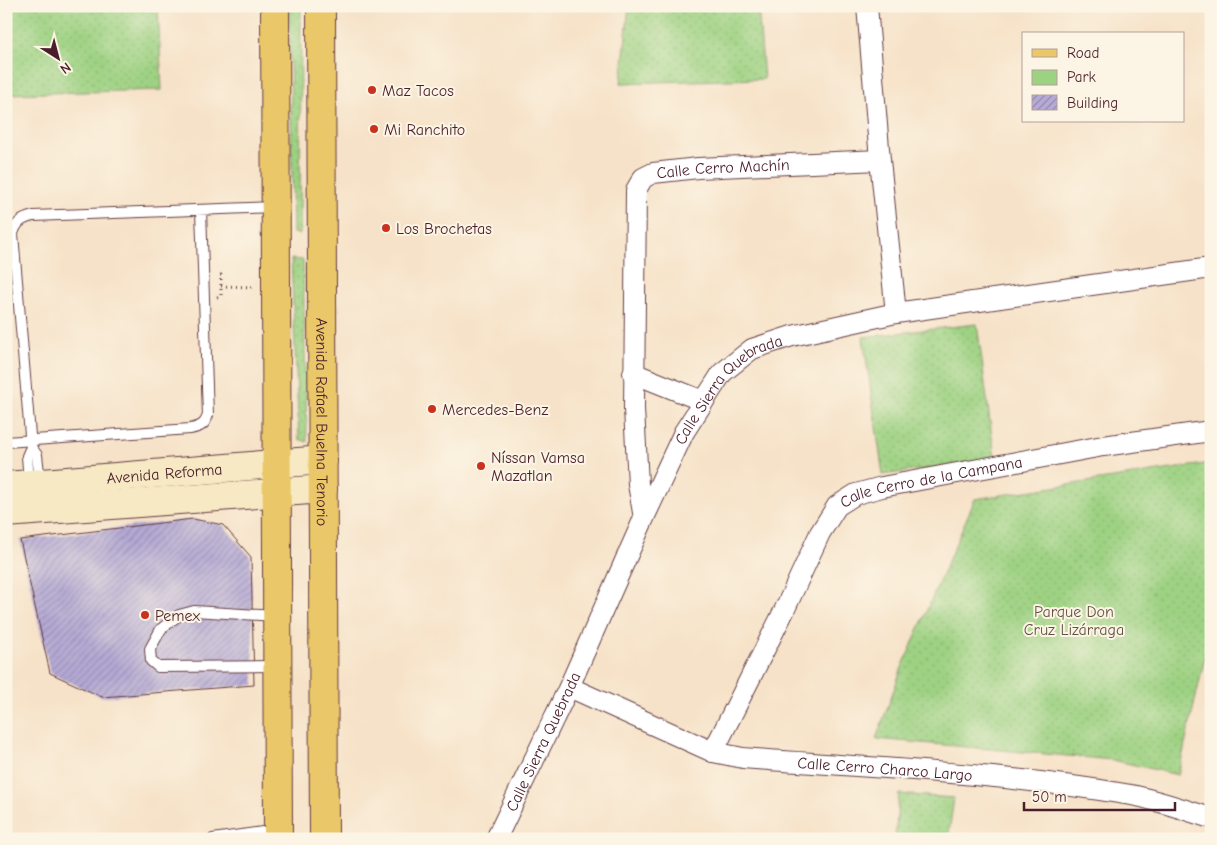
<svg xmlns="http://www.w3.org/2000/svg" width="1217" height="845" font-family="'Comic Neue',sans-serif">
  <defs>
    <pattern id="green-dots" width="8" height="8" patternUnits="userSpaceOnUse" patternTransform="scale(1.25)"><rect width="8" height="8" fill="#9ed283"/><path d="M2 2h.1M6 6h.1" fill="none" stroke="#8ab471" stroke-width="1.8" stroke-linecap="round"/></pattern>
    <pattern id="building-hatch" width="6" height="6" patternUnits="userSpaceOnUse" patternTransform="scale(1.25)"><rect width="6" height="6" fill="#b5aad5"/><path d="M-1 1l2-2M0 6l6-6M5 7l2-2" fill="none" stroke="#958aad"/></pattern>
  </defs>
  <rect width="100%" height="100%" fill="#fcf5e5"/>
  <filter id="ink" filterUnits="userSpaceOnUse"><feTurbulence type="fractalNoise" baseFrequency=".02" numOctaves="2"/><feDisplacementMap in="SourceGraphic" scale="10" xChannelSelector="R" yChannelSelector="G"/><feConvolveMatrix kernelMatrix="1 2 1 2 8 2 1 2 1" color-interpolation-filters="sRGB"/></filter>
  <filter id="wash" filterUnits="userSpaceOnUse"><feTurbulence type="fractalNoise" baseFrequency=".0096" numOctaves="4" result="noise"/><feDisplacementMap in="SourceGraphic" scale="20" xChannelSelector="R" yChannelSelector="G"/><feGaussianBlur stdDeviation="1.12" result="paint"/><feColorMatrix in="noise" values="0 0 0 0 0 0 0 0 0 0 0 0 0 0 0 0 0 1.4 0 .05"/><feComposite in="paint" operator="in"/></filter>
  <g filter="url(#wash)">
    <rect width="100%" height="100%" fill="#f6e2c8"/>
    <path fill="url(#green-dots)" stroke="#747857" d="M6,6H158L162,90L6,94Z
      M289,6H301L300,234L293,233Z
      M629,6H758L764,79L621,83Z
      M291,259L303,260L307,442L299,439Z
      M977,324L995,459L883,475L863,337Z
      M1211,463V631L1178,775L1113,760L876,739L901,670L975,499Z
      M899,794L954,798L948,839H895Z"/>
    <g id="blocks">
      <path fill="url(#building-hatch)" d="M193,519L223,525L251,557L254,685L102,697L50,673L20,540Z"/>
    </g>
  </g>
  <g filter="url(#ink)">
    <use href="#blocks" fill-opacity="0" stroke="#643c43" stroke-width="1"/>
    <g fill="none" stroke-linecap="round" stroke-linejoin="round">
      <defs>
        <path id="service" d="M6,442L190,429C200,427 205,425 208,415L201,210
          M31,447L37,455L40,481
          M29,482L27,456L31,447L13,234C16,223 21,219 33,216L274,207
          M276,616L194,611L179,615L161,629L150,649L151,661L158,667L277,666
          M213,839L277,830"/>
        <g id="minor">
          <path d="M867,6L880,160L896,313"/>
          <path d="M633,373L703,401"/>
          <path id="s1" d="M644,518L638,484L634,409L636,190L643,178L653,173L698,168L880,160"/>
          <path id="s2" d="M569,687L713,752L743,758C872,768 1003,773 1131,795C1158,800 1185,810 1211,818"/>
          <path id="s3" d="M713,752L784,611L820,533L837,506L856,494L882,487L1103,446L1211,431"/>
          <path id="s4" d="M496,839L569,687L644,518L684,432L722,373L752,349L792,336L896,313L1211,268"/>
        </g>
        <g id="secondary">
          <path id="s5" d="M6,486L323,460"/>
          <path d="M6,513L323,489"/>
        </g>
        <g id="primary">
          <path d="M275,6L278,839"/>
          <path id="s6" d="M321,6L324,839"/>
        </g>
      </defs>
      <use href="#service" stroke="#643c43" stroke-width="12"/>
      <use href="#minor" stroke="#643c43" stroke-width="22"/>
      <use href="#secondary" stroke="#643c43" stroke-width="30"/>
      <use href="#primary" stroke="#643c43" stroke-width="30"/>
      <path stroke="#643c43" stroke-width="3" stroke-dasharray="1 4" stroke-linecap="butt" d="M221,286L253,287
        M217,297L221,296V275H218"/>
      <use href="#service" stroke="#fff" stroke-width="10"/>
      <use href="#minor" stroke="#fff" stroke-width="20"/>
      <use href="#secondary" stroke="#f7e9c3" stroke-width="28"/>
      <use href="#primary" stroke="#eac769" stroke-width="28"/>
    </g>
  </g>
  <g fill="#c8321e" stroke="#fcf5e5" stroke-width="2">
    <circle cx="372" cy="90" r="5"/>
    <circle cx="374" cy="129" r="5"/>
    <circle cx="386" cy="228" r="5"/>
    <circle cx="432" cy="409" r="5"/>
    <circle cx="481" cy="466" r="5"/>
    <circle cx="145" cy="615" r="5"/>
  </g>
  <g text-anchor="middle" stroke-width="4" stroke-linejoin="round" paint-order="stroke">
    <g font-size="16" fill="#4a1f2b" stroke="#fcf5e5" text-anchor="start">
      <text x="382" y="96">Maz Tacos</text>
      <text x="384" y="135">Mi Ranchito</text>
      <text x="396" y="234">Los Brochetas</text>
      <text x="442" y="415">Mercedes-Benz</text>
      <text x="491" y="463">Níssan Vamsa<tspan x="491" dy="18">Mazatlan</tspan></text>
      <text x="155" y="621">Pemex</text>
    </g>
    <g font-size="16" fill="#4a1f2b" stroke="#fcf5e5">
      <text dy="6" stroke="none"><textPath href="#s1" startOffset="424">Calle Cerro Machín</textPath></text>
      <text dy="6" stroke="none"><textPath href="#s4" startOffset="512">Calle Sierra Quebrada</textPath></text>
      <text dy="6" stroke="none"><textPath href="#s6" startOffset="416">Avenida Rafael Buelna Tenorio</textPath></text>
      <text dy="6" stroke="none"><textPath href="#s5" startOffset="159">Avenida Reforma</textPath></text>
      <text dy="6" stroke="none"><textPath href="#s3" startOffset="374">Calle Cerro de la Campana</textPath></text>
      <text dy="6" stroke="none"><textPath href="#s4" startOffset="108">Calle Sierra Quebrada</textPath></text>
      <text dy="6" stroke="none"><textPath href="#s2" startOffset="331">Calle Cerro Charco Largo</textPath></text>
    </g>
    <g font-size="16" fill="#635545" stroke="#fcf5e5">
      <text x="1074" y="617">Parque Don<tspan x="1074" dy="18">Cruz Lizárraga</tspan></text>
    </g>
  </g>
  <rect width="1217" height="845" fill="none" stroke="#fcf5e5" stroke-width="25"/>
  <rect x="1022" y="32" width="162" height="90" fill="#fcf5e5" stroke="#b59f9b"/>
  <rect x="1032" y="49" width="25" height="8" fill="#eac769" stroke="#b59f9b"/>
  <text x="1067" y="58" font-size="15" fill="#4a1f2b">Road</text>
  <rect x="1032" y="70" width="25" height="15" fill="#9ed283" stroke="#b59f9b"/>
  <text x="1067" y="82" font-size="15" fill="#4a1f2b">Park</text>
  <rect x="1032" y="95" width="25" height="15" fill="url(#building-hatch)" stroke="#b59f9b"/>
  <text x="1067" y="108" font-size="15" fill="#4a1f2b">Building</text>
  <g transform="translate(58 58) rotate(144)" stroke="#fcf5e5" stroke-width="4" paint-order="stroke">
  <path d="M0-4L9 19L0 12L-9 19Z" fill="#4a1f2b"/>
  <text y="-8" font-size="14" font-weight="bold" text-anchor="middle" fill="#4a1f2b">N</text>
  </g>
  <path d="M1024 802v8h151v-8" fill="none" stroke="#4a1f2b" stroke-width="2.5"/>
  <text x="1032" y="802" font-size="15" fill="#4a1f2b" stroke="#fcf5e5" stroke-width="4" paint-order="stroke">50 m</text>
</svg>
